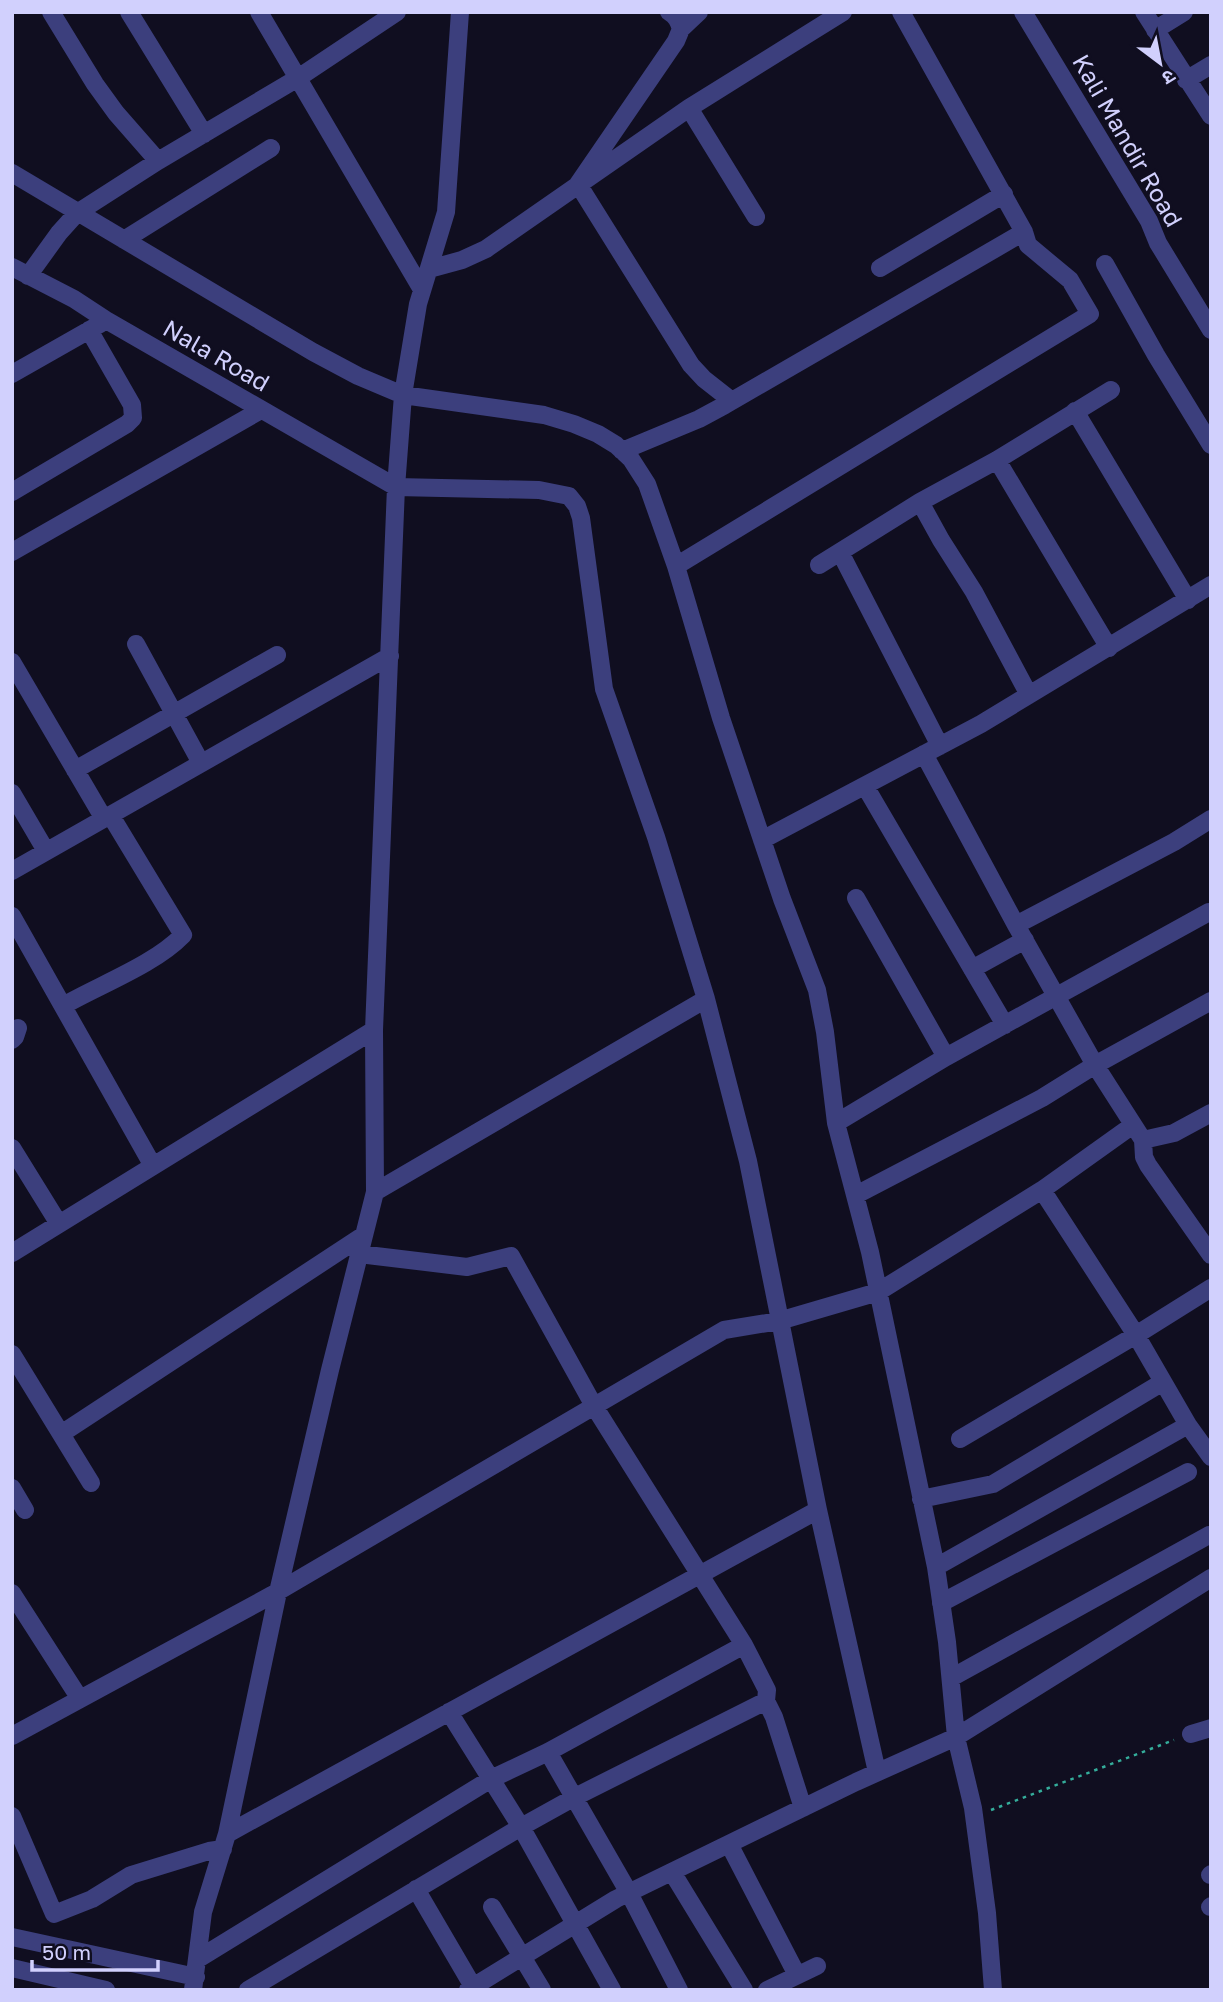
<svg xmlns="http://www.w3.org/2000/svg" width="1223" height="2002" font-family="'Golos Text','Noto Sans Devanagari',sans-serif">
  <rect width="100%" height="100%" fill="#100e20"/>
  <g fill="none" stroke-linecap="round" stroke-linejoin="round">
    <path stroke="#34ac9a" stroke-width="2.5" stroke-dasharray="3.5 5" stroke-linecap="butt" d="M991,1810L1174,1740"/>
    <path stroke="#3c3f7d" stroke-width="18" d="M51,12L95,84L116,113L158,161
      M129,12L204,134
      M259,12L421,288
      M669,12C676,15 679,22 681,29L676,41L578,184L691,365L704,379L732,401
      M1023,12L1149,221L1158,243L1211,330
      M1144,12L1211,116
      M681,29L699,12
      M1155,30L1184,12
      M1186,80L1211,65
      M689,108L756,217
      M12,173L313,352L358,376L403,395L544,415L574,424L598,434L616,445L631,459L647,484L676,566L721,718L782,899L817,990L825,1032L836,1123L870,1252L936,1567L947,1642L956,1737L973,1808L987,1913L993,1990
      M124,240L271,148
      M1105,264L1156,355L1211,445
      M12,267L74,299L106,320L396,487L539,490L569,496L577,506L581,518L604,689L656,837L706,999L748,1161L818,1510L877,1772
      M880,268L1004,194
      M429,269L462,260L486,249L689,108L843,12
      M28,276L59,233L77,213L158,161L298,78L397,12
      M12,374L100,324
      M1075,411L1188,600
      M622,451L699,419L725,405L1024,232
      M997,460L1109,648
      M12,492L127,424L133,418L132,405L89,330
      M920,502L941,540L974,592L1029,695
      M12,552L261,410
      M840,552L940,746
      M819,565L920,502L997,460L1111,390
      M676,566L1090,314L1070,280L1028,245L1024,232L901,12
      M136,644L201,763
      M12,662L104,819L111,816L183,935C154,965 99,985 63,1006
      M924,754L1016,925L1095,1065L1143,1140L1144,1157L1148,1165L1211,1255
      M75,770L277,655
      M865,786L1005,1025
      M12,793L46,851
      M762,840L981,724L1211,585
      M12,871L390,656
      M856,898L946,1057
      M12,916L153,1166
      M1016,925L1174,842L1211,819
      M972,969L1025,940
      M12,1040L15,1037L18,1028
      M836,1123L946,1057L1209,912
      M1143,1140L1174,1133L1211,1113
      M12,1148L59,1224
      M1042,1190L1136,1335L1188,1425L1211,1457
      M375,1192L706,999
      M856,1195L1042,1098L1095,1065L1211,1001
      M12,1253L374,1030
      M359,1254L467,1267L511,1256L594,1406L744,1645L767,1690L766,1701L774,1717L803,1808
      M12,1354L91,1483
      M61,1434L364,1235
      M960,1439L1136,1335L1211,1288
      M12,1488L25,1510
      M921,1499L993,1484L1163,1382
      M936,1567L1188,1425
      M12,1593L80,1699
      M941,1603L1188,1472
      M951,1678L1209,1535
      M449,1712L521,1827L612,1990
      M1191,1734L1211,1728
      M12,1736L272,1595L724,1330L779,1321L878,1292L1042,1190L1133,1125
      M548,1752L629,1893L679,1990
      M12,1816L54,1914L92,1899L131,1875L209,1851L223,1849
      M227,1834L818,1510
      M729,1844L797,1975
      M672,1872L744,1990
      M1210,1875L1211,1874
      M416,1889L475,1990
      M492,1907L542,1990
      M1210,1907L1211,1906
      M12,1937L196,1977
      M198,1959L491,1779L548,1752L744,1645
      M12,1968L106,1990
      M193,1990L203,1912L227,1834L278,1592L330,1370L375,1192L374,1030L396,487L403,395L418,304L446,212L460,12
      M248,1990L521,1827L575,1797L766,1701
      M468,1990L616,1899L856,1782L956,1737L1211,1578
      M767,1990L817,1966"/>
  </g>
  <g text-anchor="middle" stroke-width="6" stroke-linejoin="round" paint-order="stroke">
    <g font-size="24" fill="#d1d0fd" stroke="#100e20">
      <text transform="translate(1127 141) rotate(60)" y="8">Kali Mandir Road</text>
      <text transform="translate(216 356) rotate(30)" y="8">Nala Road</text>
    </g>
  </g>
  <rect width="1223" height="2002" fill="none" stroke="#d1d0fd" stroke-width="28"/>
  <g transform="translate(1160 63) rotate(148)" stroke="#100e20" stroke-width="5" paint-order="stroke">
  <path d="M0-5L12 26L0 18L-12 26Z" fill="#d1d0fd"/>
  <text y="-10" font-size="19" font-weight="bold" text-anchor="middle" fill="#d1d0fd">उ</text>
  </g>
  <path d="M32 1960v10h126v-10" fill="none" stroke="#d1d0fd" stroke-width="3.5"/>
  <text x="42" y="1960" font-size="21" fill="#d1d0fd" stroke="#100e20" stroke-width="5" paint-order="stroke">50 m</text>
</svg>
